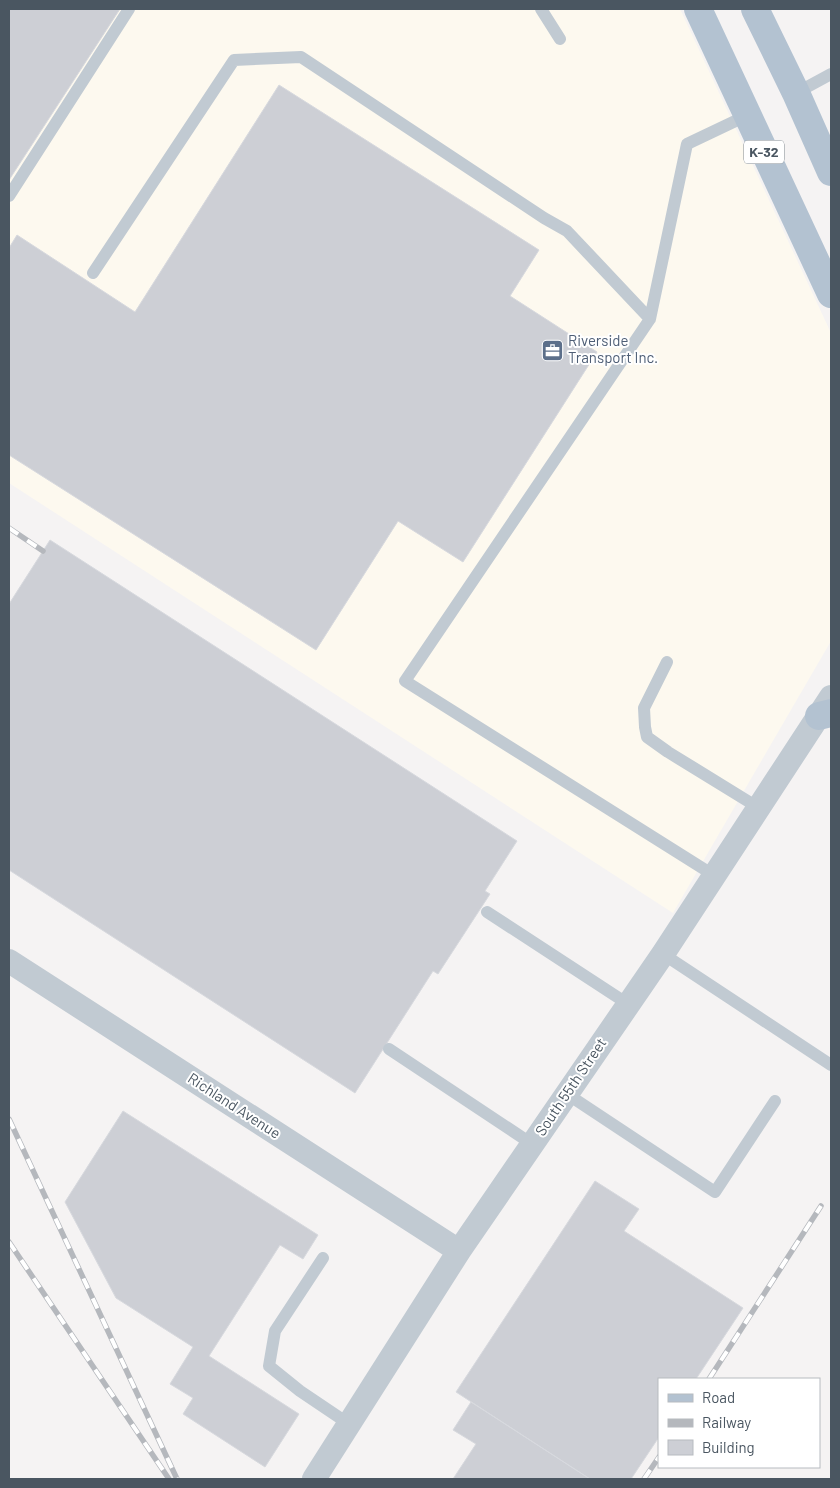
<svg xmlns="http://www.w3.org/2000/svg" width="840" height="1488" font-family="Barlow,sans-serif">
  <rect width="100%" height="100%" fill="#f5f3f3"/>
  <path fill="#fdf9ef" d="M9,9H680L831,333V641L673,913L9,483Z"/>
  <path fill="#cdcfd5" stroke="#d7d9de" d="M9,9H120L9,180Z
    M279,85L539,250L510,296L597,352L463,562L398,521L316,650L9,455V248L17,235L135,312Z
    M50,540L517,841L485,891L490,894L438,974L433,971L355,1093L9,870V604Z
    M123,1111L318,1235L303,1259L280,1245L209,1356L299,1414L265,1467L183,1414L193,1398L170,1384L193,1347L116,1298L65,1202Z
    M595,1181L639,1209L624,1231L743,1308L696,1379H659V1437L631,1479H590L456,1392Z
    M471,1402L590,1479H453L476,1444L453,1430Z"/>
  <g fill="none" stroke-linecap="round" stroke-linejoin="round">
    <path stroke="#c1cad2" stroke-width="12" d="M541,9L560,39
      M796,93L831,74
      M9,196L129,9
      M93,273L234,60L301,57L544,218L567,231L650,319
      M667,662L644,708L645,727L647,737L668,752L759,808
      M715,876L405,681L650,319L687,144L748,115
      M487,912L628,1004
      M663,954L831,1065
      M389,1049L532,1144
      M567,1094L715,1192L775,1101
      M323,1258L275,1331L269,1366L300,1391L349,1424"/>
    <path stroke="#c1cad2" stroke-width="24" d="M9,961L459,1251
      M314,1479L459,1251L663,954L831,697"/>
    <path stroke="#b3c2d1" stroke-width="28" d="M698,9L831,294
      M755,9L796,93L831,172
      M819,716L831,713"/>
    <defs>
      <path id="rail" d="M9,528L43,551
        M9,1119L177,1479
        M9,1242L169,1479
        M709,1379L821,1206
        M644,1479L659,1457"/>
    </defs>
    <use href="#rail" stroke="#b5b8bd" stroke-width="5.5"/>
    <use href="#rail" stroke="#fff" stroke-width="4" stroke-dasharray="11" stroke-linecap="butt"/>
  </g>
  <defs>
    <symbol id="office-square" viewBox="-11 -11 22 22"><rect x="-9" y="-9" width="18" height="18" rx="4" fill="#5c6f8a" stroke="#fff"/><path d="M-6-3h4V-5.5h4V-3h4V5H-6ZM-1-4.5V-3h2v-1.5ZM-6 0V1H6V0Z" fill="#fff"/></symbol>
  </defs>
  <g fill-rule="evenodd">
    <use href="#office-square" x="540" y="338" width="25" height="25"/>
  </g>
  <g text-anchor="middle" stroke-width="4" stroke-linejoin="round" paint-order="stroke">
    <rect fill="#fff" stroke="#808990" stroke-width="1" x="744" y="140.5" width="40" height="23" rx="4"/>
    <g font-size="14" font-weight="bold" fill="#4a5661">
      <text x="764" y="157">K-32</text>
    </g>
    <g font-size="15" fill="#4e5e75" stroke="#fff" text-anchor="start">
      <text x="568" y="346">Riverside<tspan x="568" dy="17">Transport Inc.</tspan></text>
    </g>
    <g font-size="15" fill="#4a5661" stroke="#fff">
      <text transform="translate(571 1087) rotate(-56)" y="5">South 55th Street</text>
      <text transform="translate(234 1106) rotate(33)" y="5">Richland Avenue</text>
    </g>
  </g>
  <rect width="840" height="1488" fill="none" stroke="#4a5661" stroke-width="20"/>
  <rect x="658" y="1378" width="162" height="90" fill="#ffffff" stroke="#b7bbc0"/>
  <rect x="668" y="1394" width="25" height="8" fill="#b3c2d1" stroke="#b7bbc0"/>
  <text x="702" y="1403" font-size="15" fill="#4a5661">Road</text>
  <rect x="668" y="1419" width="25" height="8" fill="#b5b8bd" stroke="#b7bbc0"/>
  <text x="702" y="1428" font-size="15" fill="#4a5661">Railway</text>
  <rect x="668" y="1440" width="25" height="15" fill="#cdcfd5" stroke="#b7bbc0"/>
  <text x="702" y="1453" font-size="15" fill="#4a5661">Building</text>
</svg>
